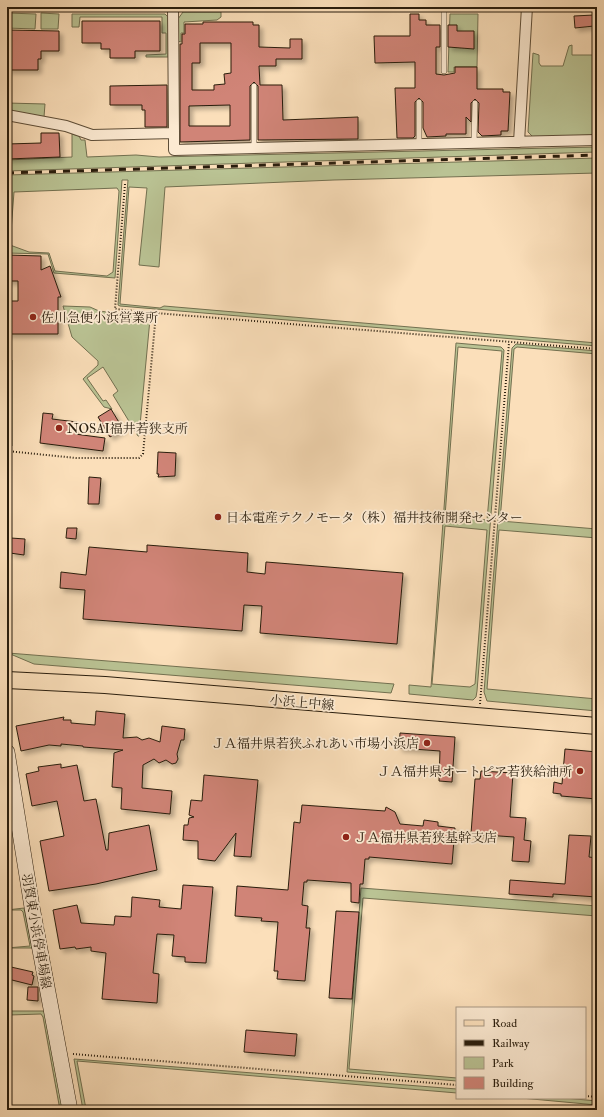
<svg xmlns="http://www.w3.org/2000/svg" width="604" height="1117" font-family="'IM FELL Double Pica','Noto Serif JP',serif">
  <defs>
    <filter id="shadow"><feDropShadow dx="3.5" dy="3.5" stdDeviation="2" flood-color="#0004"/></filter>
  </defs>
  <rect width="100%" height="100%" fill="#fbdfba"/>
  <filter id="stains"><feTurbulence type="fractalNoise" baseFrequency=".005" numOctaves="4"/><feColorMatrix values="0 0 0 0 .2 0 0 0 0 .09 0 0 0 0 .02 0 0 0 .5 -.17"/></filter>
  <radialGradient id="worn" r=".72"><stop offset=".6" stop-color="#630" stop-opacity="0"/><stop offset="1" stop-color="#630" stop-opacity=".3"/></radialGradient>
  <path fill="#bac394" stroke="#727050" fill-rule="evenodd" d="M183,12H221V17L217,20L184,22V33H181V42L178,41V19Z
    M7,13L36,14L35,29L7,28Z
    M41,13L59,14L58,29H41Z
    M72,14H165L168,17V57H146V55L166,54V33H162V17H80L79,27H72Z
    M450,14H478L477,67H454V72H448Z
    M572,45V55H597V132L595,135L533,137L528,132L533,53L539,55V63L541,66H563L569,46Z
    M7,103L45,104L44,117L7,110Z
    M72,134L79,136L81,140H85L87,157L136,155L159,157L597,147V152L7,171V160L72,157Z
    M597,158V173L334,180L165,187L159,267L139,265L147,188L129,187L120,304L160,308L164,306L597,343V346L120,306L118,305L128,180H122L115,278L54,273L48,254L7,253L10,186H7V175ZM117,188L119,191L113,272L107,276L55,271L49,253L29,252L10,245L14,192Z
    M63,306L90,307L99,311L146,317L150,319L139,436H138L113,395L118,391L103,367L87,378L103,401L106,400L112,409L104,407L83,379L98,365V361L72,337Z
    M456,343L501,347L504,350L477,691L476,697L473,700L409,694V685L431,687ZM458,347L502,351L487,520L445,516ZM445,526L487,530L475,684L470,687L432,684Z
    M516,344L597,351V354L517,347L514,349L500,521L597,529V538L499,530L487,689L597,699V711L487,701L484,692L512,348Z
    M7,359L12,360V446H7Z
    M8,653L394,684L391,693L34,664Z
    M361,888L597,906V916L363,898L349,1069L457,1078V1081L347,1072Z
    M24,908L32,948H7L30,946L23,912L21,910H7Z
    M7,983H9L10,1011H45L63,1110H60L43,1017L41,1014L9,1015Z
    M74,1059L457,1089V1093L77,1061L86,1109L89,1110H83Z
    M521,1098H565L597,1101V1105Z"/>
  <path fill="#d08477" stroke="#291d0d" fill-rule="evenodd" filter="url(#shadow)" d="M410,14H419V20H426V25H440V47H436V74L444,75L455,73V67H477V89H503V92H510L508,131H501V135L482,136L478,132L479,103L475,99L471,103V122L466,117V134H446V136L427,137L423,128V102L419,98L415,102V136L413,138H397L395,88H415V62L375,63L374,36H410Z
    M594,15V26L575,28L574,16Z
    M82,21H160V51H135V58H110V49H101V43H82Z
    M203,22H253V25H259V47L290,48V39H302V59H276V66H259L260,85H282L283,120L358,117V139L258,140V86L254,82L250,86V140L180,142V44H182V34H185V24H203ZM200,43H231V73L224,74L225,84L214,85V90H192V63H200ZM230,105V126H189V106Z
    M448,25H457V31H474V49L448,47Z
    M7,30L59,31V51H41V59H38V70H7Z
    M167,85V127H145V110H142V105H110V86Z
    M41,133H59L60,157L7,159V144L41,143Z
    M7,255L41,256V270L50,266L61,297H58V334H7V301H18V281H7Z
    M111,409L123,429L110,437L98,417Z
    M43,413L53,414L52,419L77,422L75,434L105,438L103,451L40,443Z
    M158,452L176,453L175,476L158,477L159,474H157Z
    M89,477L101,478L99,504H88Z
    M67,528H77L76,539L66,538Z
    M11,538L25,539L24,555L10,553Z
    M147,545L248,553L247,572L265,574L266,562L403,573L397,644L260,633L262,606L244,605L242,631L83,619L85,590L60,588L61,572L86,575L89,547L147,552Z
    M96,711L125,714L123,738L137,737L142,740L149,738L160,742L162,726L185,729L184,740H181L177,754L178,759L176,763L172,764L166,760L159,763L154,759L143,765L142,788L172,791L170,814L121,809L122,788L112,787L114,753L123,750L83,747V746L61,744V746L49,745L21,751L16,726L64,717L63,720H71V723L95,725Z
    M400,733L455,737L452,782L439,781L440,751L399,748Z
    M565,749L597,752V799L561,796V794L553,793L554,782L562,784Z
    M61,764V768L77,765L84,801L96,799L106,850H108L109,833L149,825L157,870L96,884L49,891L40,841L64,836L57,801L32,806L26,774L39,771L38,767Z
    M481,771L513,773L510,817L526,818L524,840L531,841L529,862L512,861L514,837L471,834L475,779H480Z
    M204,775L258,780L251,857L234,856L236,833L215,861L198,859V841L183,840L184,825H188L189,818L194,817L189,815L191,800L202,801Z
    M302,805L385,811L386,807L395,812L400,824L423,826L424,820L438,822V826L455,828L452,864L369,857V859H365L363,884H360L359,903L351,902V883L307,880V882H304L302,905L308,906L306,928H310L305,981L277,979L278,971H274L278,922L261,921L262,918L235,916L237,886L288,890L294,822L300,823Z
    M569,835L591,836L589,857L597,858V897L553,894V897L509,894L510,880L565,884Z
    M183,885L213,887L206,963L185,962V957L172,956L174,935L157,934L153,973L159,974L157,1003L102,999L106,953L91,951V947L76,949L75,947L60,949L53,910L77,905L81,923L114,925L115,916L131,917L132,897L160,900L159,907L181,909Z
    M336,911L359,912L352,999L329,998Z
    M11,967L33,972L32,975L34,976L32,985L8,979Z
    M28,987H38V1001L27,1000Z
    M246,1030L297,1034L295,1056L244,1052Z"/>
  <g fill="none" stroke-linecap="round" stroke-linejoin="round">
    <defs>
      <path id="lane" d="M444,7V71
        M254,86V149
        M419,102V144
        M474,143L475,103"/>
      <path id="street" d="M7,115L66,126L92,135L174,133L173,7
        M174,133V150L597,140
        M519,142L527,7"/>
      <path id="secondary" d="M7,752L32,907L70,1110"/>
      <path id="primary" d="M7,680L105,685L597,726"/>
    </defs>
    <use href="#lane" stroke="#5e4e38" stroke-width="6"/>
    <use href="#street" stroke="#5e4e38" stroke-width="12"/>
    <use href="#secondary" stroke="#291d0d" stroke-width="16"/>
    <use href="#primary" stroke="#291d0d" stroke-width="18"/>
    <path stroke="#291d0d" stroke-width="2" stroke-dasharray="1 2" stroke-linecap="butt" d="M125,184L115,309L156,313
      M7,451L76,458H139L143,454L156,313L597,349
      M480,704L509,343
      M73,1054L457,1085
      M585,1096L597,1097"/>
    <use href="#lane" stroke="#fcead2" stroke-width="5"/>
    <use href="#street" stroke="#fcead2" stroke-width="10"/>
    <use href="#secondary" stroke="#fcead2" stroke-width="15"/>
    <use href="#primary" stroke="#fbdfba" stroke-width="16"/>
    <path stroke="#291d0d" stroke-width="3" stroke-dasharray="7 7" stroke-linecap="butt" d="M7,173L597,155"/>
  </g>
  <g fill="#8f2418" stroke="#fcead2" stroke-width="1.5">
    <circle cx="33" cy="317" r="4"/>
    <circle cx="59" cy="428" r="4"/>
    <circle cx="218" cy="517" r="4"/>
    <circle cx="427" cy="743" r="4"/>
    <circle cx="580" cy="771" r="4"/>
    <circle cx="346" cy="837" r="4"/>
  </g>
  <g text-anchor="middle" stroke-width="3.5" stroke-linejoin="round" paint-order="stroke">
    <g font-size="13" fill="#291d0d" stroke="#fcead2" text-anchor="start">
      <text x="41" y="322">佐川急便小浜営業所</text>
      <text x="67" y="433">NOSAI福井若狭支所</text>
      <text x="226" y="522">日本電産テクノモータ（株）福井技術開発センター</text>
      <text x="419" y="748" text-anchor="end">ＪＡ福井県若狭ふれあい市場小浜店</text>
      <text x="572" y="776" text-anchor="end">ＪＡ福井県オートピア若狭給油所</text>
      <text x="354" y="842">ＪＡ福井県若狭基幹支店</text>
    </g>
    <g font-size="13" fill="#291d0d" stroke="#fcead2">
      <text transform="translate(302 702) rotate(5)" y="5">小浜上中線</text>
      <text transform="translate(37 931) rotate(80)" y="5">羽賀東小浜停車場線</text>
    </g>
  </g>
  <rect width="604" height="1117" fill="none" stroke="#fbdfba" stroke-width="24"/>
  <rect x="8" y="8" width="588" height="1101" fill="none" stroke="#291d0d" stroke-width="2"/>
  <rect x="12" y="12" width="580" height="1093" fill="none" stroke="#291d0d"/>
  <rect x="456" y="1007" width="130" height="92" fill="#fcead2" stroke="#a89883"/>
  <rect x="464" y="1020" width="20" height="6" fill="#fbdfba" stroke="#a89883"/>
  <text x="492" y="1027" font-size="12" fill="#291d0d">Road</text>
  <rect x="464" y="1040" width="20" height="6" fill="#291d0d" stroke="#a89883"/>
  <text x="492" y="1047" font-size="12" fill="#291d0d">Railway</text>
  <rect x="464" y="1057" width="20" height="12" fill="#bac394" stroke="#a89883"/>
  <text x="492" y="1067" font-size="12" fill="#291d0d">Park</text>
  <rect x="464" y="1077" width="20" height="12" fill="#d08477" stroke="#a89883"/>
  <text x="492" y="1087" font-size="12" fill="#291d0d">Building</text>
  <rect width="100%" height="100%" filter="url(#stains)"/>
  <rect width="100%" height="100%" fill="url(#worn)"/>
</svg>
